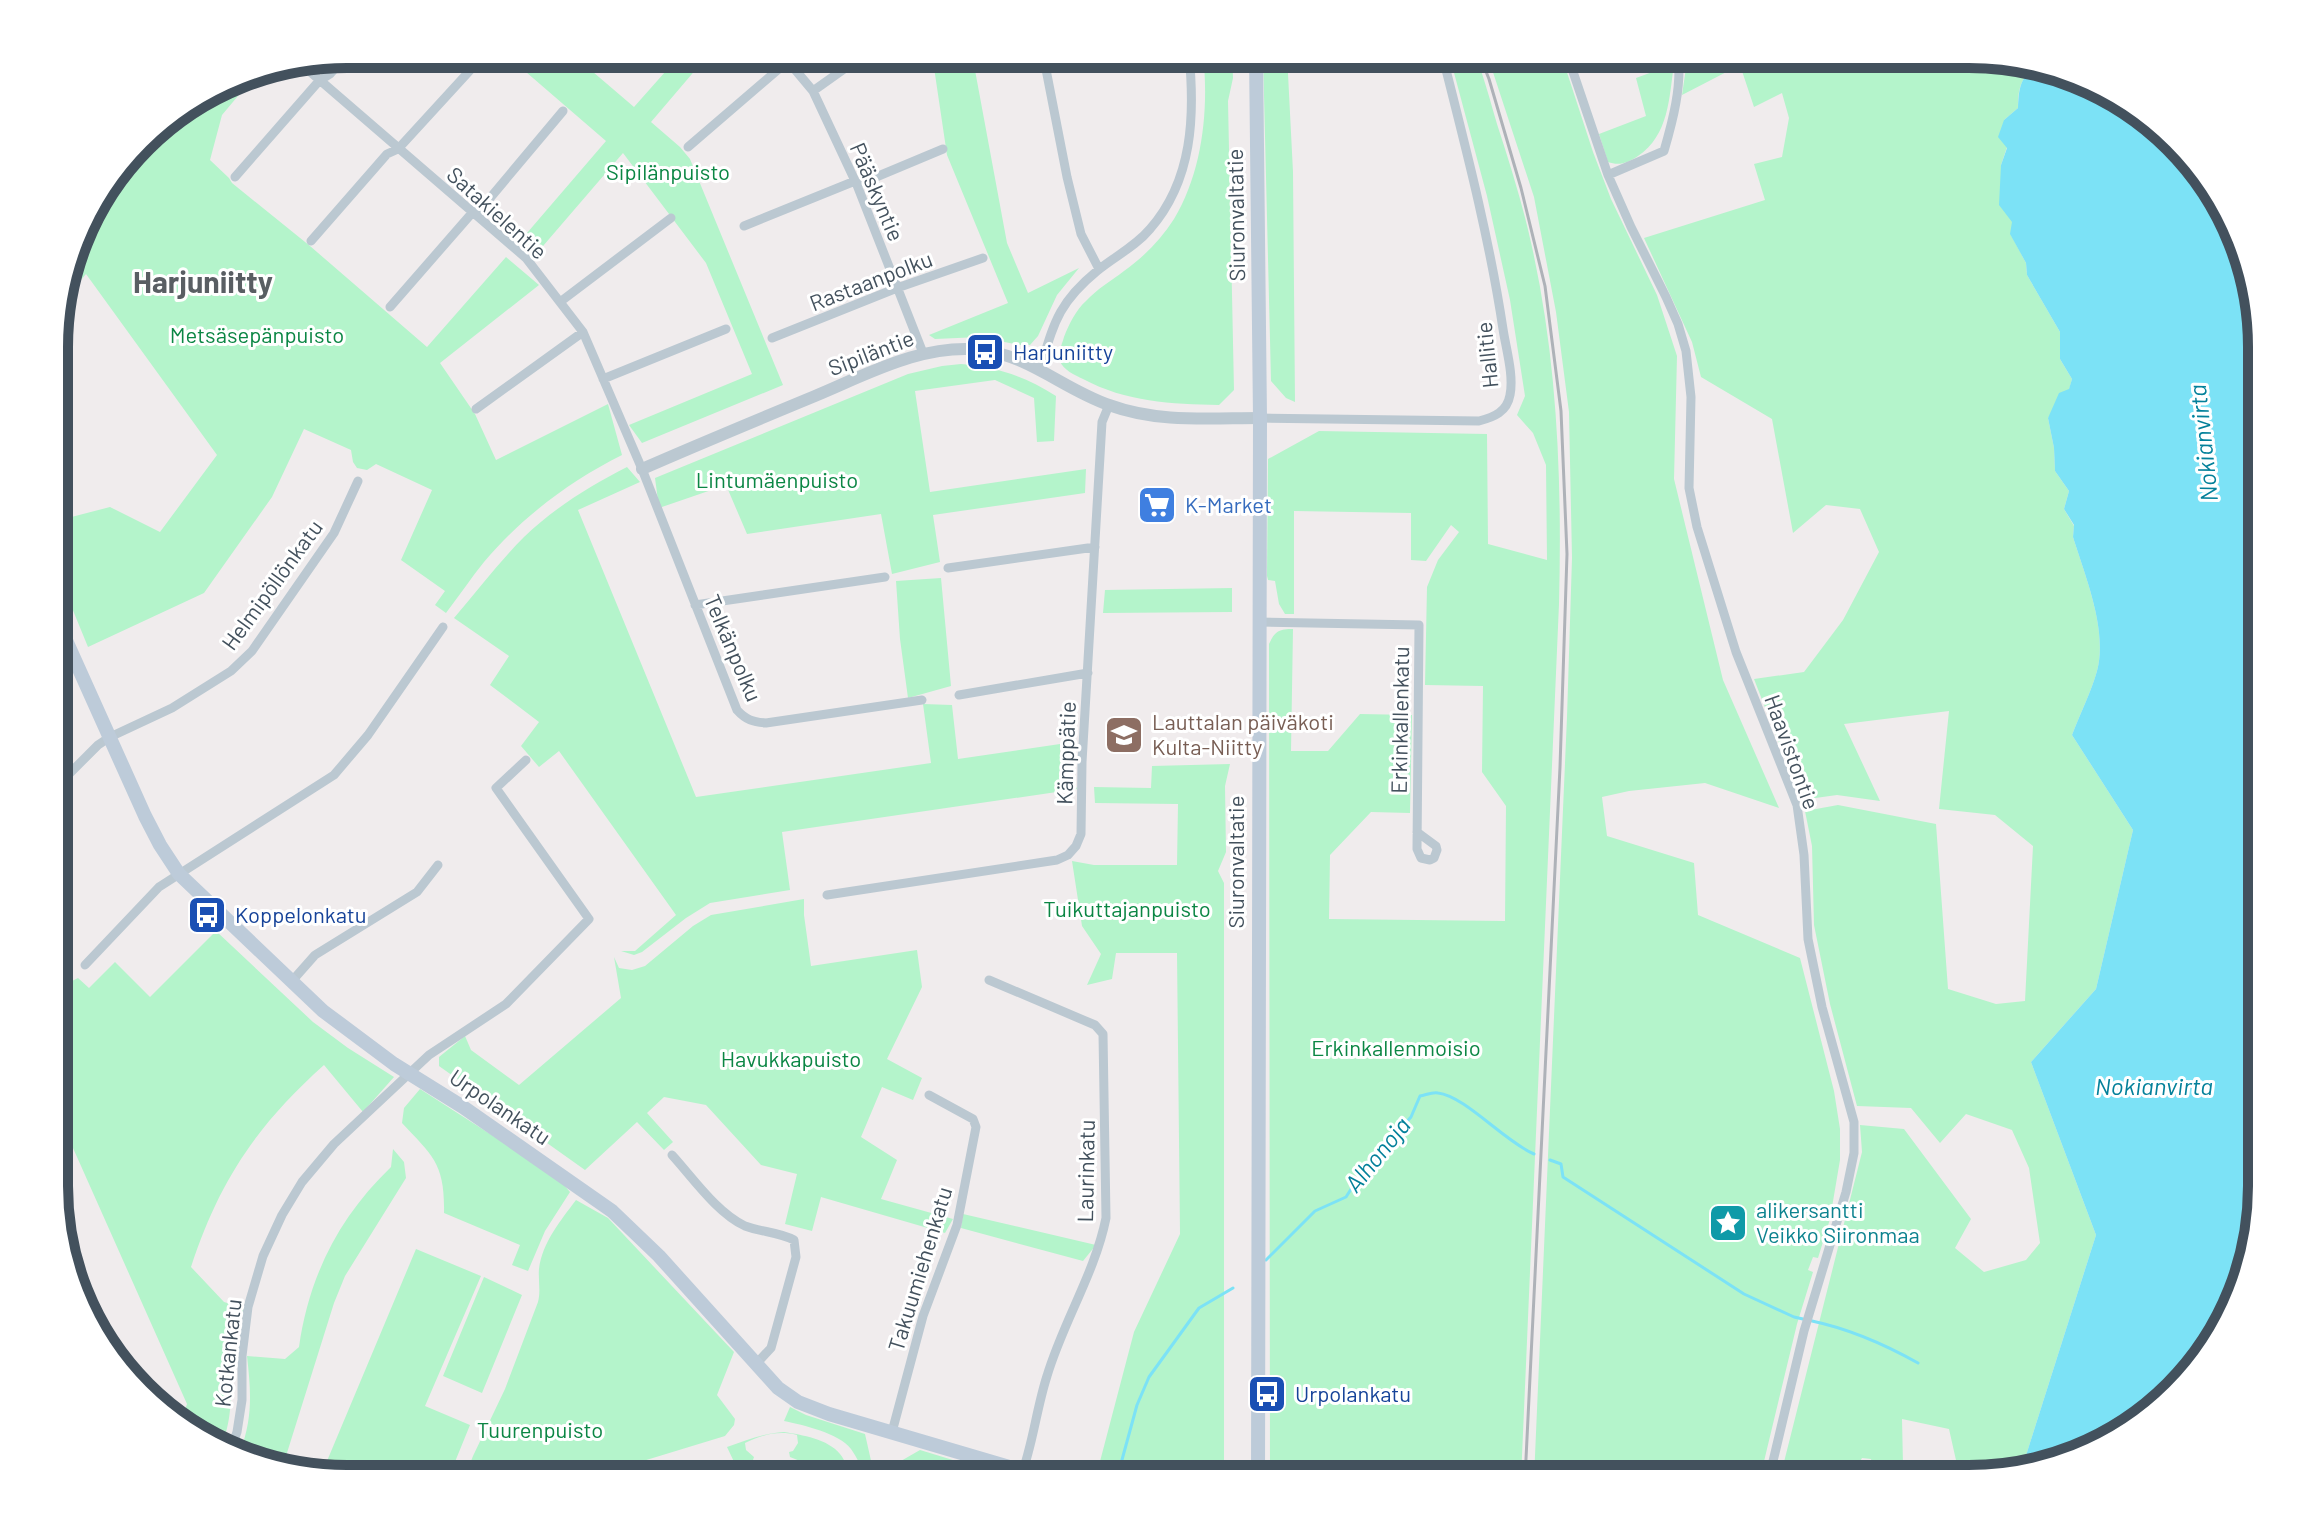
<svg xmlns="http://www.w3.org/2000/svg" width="2316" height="1533" font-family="Barlow,sans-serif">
  <rect width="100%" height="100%" fill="#f0eced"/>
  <path fill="#b4f4cb" d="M505,54H572L634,107L681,54H709L651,122L680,147L690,159L783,385L642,443L629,425L752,374L706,263L623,153L537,253L521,240L606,141Z
    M932,54H972L1007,243L1028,293L1079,268L1057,295L1038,336L1030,345H1019L980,337L935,339L929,335L1008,303L947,155Z
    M1203,54H1232L1233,78L1228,101L1234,390L1219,405C1171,404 1126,402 1083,379C1075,375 1063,370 1060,361C1058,353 1062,344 1064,337C1069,324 1076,310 1086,301C1097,289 1111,281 1124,271C1144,257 1161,239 1174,219C1203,171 1209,108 1203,54Z
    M1263,54H1287L1293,172L1295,402L1286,398L1271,381Z
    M1449,54H1475C1484,77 1490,100 1497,124C1510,164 1523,205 1532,247C1558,364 1562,485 1559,604L1521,1479H1270L1269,644C1275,631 1279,629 1293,629L1291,751H1328L1360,714L1412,715L1410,813L1371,812L1330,855L1329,919L1505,921L1506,806L1482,772L1483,686L1425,685L1427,587L1438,560L1459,532L1451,525L1426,561L1411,560V513L1294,511V614H1285L1279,604L1275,581L1268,580L1267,576L1268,459L1319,431L1487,434L1488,544L1547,560L1546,465L1533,433L1517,415L1525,396L1510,300L1487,196Z
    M1487,54H1561L1593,152L1611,199L1657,295L1677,356L1674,479L1723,680L1779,808L1705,783L1629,791L1602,797L1607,836L1694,863L1698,915L1800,958L1834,1091L1840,1129V1160L1830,1219L1818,1258L1813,1257L1808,1270L1813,1272L1797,1324L1760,1478L1534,1479L1567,717L1572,558L1569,412L1556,312L1534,197Z
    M1695,54H1969L2037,65C2021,78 2018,87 2018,108L2004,120L2007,147L2001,165L2013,222L2011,235L2026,263L2027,275L2060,332V359L2072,379L2069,390L2048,418L2054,448L2055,471L2069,491L2064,509L2074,526L2073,537C2085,576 2108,630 2097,671C2091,692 2080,714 2072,735L2133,830L2096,989L2031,1062L2096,1235L2022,1468L1987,1478H1960L1949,1429L1902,1419L1903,1465L1899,1478H1876L1871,1459L1862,1458L1851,1478H1780L1862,1152L1860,1125L1904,1129L1971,1219L1955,1248L1984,1272L2026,1260L2040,1243L2029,1168L2012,1130L1966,1114L1940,1143L1911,1108L1857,1106L1830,1004L1814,925L1812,846L1805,811L1838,805L1936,824L1948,989L1996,1004L2025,1001L2033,846L1995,815L1939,809L1949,711L1844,724L1880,801L1837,795L1801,800L1754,679L1804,672L1843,620L1879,552L1860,509L1826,505L1793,533L1772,419L1701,377L1692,342L1644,238L1765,200L1754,164L1782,157L1789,118L1782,93L1754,107L1740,65L1682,95L1687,61Z
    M1674,64C1669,98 1669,135 1638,156C1628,163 1619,166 1608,162L1599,134L1646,116L1636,78Z
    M259,71L222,115L210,160L229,178L232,183L310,246L427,347L506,257L539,285L440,363L475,414L496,460L608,404L622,455C570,481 522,517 484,562C471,578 459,596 446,613L435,605L445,591L401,560L432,490L376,464L367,470L357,468L353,462L351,450L304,429L272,497L204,593L88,647L56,569V521L110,507L160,532L217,455L86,274L57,309L84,217L154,127L236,76Z
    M961,364C998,367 1026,377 1056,396L1054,441L1037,442L1034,398L995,380L915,391L930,492L1086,469L1085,493L933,515L940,562L892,574L881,514L747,534L726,485L659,508L655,478L908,374L942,366Z
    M627,467L640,482L578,510L696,797L931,763L923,704L952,705L958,759L1060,744L1061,774H1070L1077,789L782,832L790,890L710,903L686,918L642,952L634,955L621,951H635L676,915L559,751L539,767L521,746L539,722L490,685L509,656L454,618C477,591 499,562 524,537C554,508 590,486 627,467Z
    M941,578L951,686L908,698L900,639L896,581Z
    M1232,588V612L1103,613L1105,590Z
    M1230,764L1225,786L1226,852L1218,871L1224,883V1469L1211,1479H1129L1098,1469L1134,1332L1180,1234L1177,953H1116L1112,979L1087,985L1101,954L1082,926L1072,861L1094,865H1177L1178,804L1095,803L1094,787L1151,788L1152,766Z
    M804,899V915L811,966L917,950L922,987L887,1059L922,1078L913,1100L882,1087L861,1137L897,1160L881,1199L953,1219L945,1233L821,1197L812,1231L785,1224L797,1174L761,1165L706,1105L664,1097L647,1113L673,1142L664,1150L637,1122L585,1170L439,1066V1057L465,1036L471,1050L519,1085L621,998L614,957L619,968L632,970L645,966L693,926L711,915Z
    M216,931L313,1022L348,1048L394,1077L363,1112L324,1065C257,1125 219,1181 191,1267L224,1302L244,1308C240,1325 233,1342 232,1359C230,1393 234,1414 221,1448L184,1429L180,1425L187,1404L73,1148L56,1154V989L78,978L89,988L115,962L150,997Z
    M420,1089L557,1177L570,1192L545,1231L528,1271L512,1265L520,1245L444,1213C445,1164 433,1156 402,1123L404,1108Z
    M393,1149L404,1162L406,1178L345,1276L334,1303L286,1456L261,1460L240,1452C253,1417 251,1392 247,1356L285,1359L299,1347C309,1276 339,1217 391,1167Z
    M576,1200L608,1218L734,1352L717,1395L735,1419L734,1425L725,1436L584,1479H464L473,1456L505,1389L538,1302C541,1291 538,1280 539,1269C542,1243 561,1220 576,1200Z
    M963,1214L1096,1245L1083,1261L961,1228Z
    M416,1249L481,1276L425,1406L470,1425L448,1479H371L327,1461Z
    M484,1277L522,1295L482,1393L443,1376Z
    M790,1407L806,1415L865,1434L872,1465L868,1477C861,1468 857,1457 851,1449C839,1433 803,1425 784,1421Z
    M784,1432C802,1435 828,1439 840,1454C846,1461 848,1471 851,1479H829L815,1467L790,1457L789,1452L793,1451L798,1443L797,1435C778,1430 762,1435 745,1443L746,1450L754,1457L753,1460L736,1466L727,1447C746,1440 764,1433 784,1432Z
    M920,1450L1002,1475L1005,1479H883L880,1473Z"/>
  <path fill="#7ce2f6" d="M2037,65L2062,69L2132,104L2223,201L2259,321L2253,399L2261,405V1204L2246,1280L2212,1349L2115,1440L2022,1468L2096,1235L2031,1062L2096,989L2133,830L2072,735C2080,714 2091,692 2097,671C2108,630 2085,576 2073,537L2074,525L2064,509L2069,491L2055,471L2054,448L2048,418L2059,393L2069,389L2072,379L2060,359V332L2027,275L2026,263L2010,234L2012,222L1999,205L2001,165L2007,148L1998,137L2004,120L2018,108C2019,87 2020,78 2037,65Z"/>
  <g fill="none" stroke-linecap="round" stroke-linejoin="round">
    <path stroke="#7ce2f6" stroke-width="3" d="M1550,1160L1561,1164L1563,1177L1744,1294L1794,1317L1803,1319
      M1266,1260L1315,1211L1346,1197L1360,1175L1371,1167L1384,1150L1389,1137L1401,1128L1411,1117L1420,1096C1426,1095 1432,1092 1438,1093C1465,1096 1505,1142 1534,1154
      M1812,1321C1850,1329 1884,1344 1918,1363
      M1117,1478L1137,1405L1149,1377L1199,1308L1233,1288"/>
    <path stroke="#bbc8d1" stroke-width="9" d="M782,54L813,91L857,185L923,353
      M1043,54L1067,177L1081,234L1099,269
      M1567,54L1608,175L1631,227L1666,297L1678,324L1686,351L1691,397L1689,488L1697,527L1736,652L1797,805L1804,855L1808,939L1822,1007L1854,1122V1153L1846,1192L1804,1331L1769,1478
      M300,63L526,258L583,332L642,469L737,710C746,720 753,722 766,723L922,700
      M597,65L608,54
      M813,91L865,54
      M688,147L788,61
      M1608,175L1664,151C1673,120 1682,86 1678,54
      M235,177L319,81L330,74L348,54
      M857,185L943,149
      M744,226L855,181
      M311,241L387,154L398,149L474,66L480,54
      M560,302L671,218
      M390,307L472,213L480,210L563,111
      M772,338L897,288L983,258
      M1040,369C1054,323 1058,303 1097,271C1115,256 1135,247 1150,229C1193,180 1195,115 1189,54
      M603,379L726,329
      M476,409L583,332
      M1260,418L1479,421C1494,417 1507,412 1510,395C1514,375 1506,349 1503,329C1489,236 1465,145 1442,54
      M948,568L1095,547
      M695,605L885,577
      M1258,622L1419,625L1417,849L1421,858L1430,860L1434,858L1437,850L1436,846L1417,832
      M959,695L1088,673
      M56,787L98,745L110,737L172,708L231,671L252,651L334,533L358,481
      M827,895L1057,860L1068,855L1076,846L1081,834L1082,762L1102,422L1109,405
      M85,965L159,887L334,775L368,735L443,627
      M989,980L1095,1025L1103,1034L1106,1218C1095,1273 1063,1322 1047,1376C1036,1410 1033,1445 1020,1479
      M292,981L315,955L417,892L438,865
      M672,1155C693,1178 717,1213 745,1226C761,1232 779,1232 794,1240L796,1257L771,1348L755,1365
      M892,1432L923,1316L957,1225L976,1127L973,1119L929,1095
      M230,1452L237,1432L242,1400V1356L248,1307L263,1256L282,1215L302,1182L334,1144L429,1055L506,1004L589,919L496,788L526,760"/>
    <path stroke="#bbc8d1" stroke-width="12" d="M642,469C699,444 757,420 815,396C868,374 923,343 982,350C1030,356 1065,390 1109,405C1158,423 1209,418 1260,418"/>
    <path stroke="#bdcbd9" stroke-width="14" d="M1256,54L1260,418L1258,1479
      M56,618L145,816L160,845L179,874L323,1011L394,1064L463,1107L612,1211L659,1256L778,1388L798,1402L829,1414L1050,1479"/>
    <path stroke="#aeb2b8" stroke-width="3" d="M1479,54L1489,79L1521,188L1545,286L1561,411L1567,554L1560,767L1525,1479"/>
  </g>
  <defs>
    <symbol id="bus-square" viewBox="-11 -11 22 22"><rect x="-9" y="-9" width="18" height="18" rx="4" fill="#1a4fb4" stroke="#fff"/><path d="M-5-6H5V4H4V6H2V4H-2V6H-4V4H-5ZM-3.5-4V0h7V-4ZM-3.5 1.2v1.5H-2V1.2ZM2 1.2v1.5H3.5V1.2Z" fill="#fff"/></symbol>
    <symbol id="supermarket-square" viewBox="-11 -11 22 22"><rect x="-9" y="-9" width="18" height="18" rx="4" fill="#3f7fe0" stroke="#fff"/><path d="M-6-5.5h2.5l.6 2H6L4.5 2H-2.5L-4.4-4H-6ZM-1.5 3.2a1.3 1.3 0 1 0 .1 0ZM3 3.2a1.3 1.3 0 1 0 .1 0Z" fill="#fff"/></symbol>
    <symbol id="school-square" viewBox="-11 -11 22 22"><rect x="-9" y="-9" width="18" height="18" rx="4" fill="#8d6e63" stroke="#fff"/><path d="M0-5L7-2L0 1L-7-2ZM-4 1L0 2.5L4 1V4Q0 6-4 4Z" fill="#fff"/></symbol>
    <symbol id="sight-square" viewBox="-11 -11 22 22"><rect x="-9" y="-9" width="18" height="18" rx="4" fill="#0f9aa8" stroke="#fff"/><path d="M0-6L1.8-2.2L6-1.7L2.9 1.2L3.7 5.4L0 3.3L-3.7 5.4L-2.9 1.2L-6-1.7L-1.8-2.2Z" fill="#fff"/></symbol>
  </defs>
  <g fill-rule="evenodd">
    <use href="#bus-square" x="963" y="330" width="44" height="44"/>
    <use href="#supermarket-square" x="1135" y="483" width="44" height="44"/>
    <use href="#school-square" x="1102" y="713" width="44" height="44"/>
    <use href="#bus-square" x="185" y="893" width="44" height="44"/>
    <use href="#sight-square" x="1706" y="1201" width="44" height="44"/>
    <use href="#bus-square" x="1245" y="1372" width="44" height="44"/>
  </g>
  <g text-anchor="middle" stroke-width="6" stroke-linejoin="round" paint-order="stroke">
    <g font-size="22" fill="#0b8644" stroke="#fff">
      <text x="668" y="180">Sipilänpuisto</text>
      <text x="257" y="343">Metsäsepänpuisto</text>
      <text x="777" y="488">Lintumäenpuisto</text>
      <text x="1127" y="917">Tuikuttajanpuisto</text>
      <text x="1396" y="1056">Erkinkallenmoisio</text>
      <text x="791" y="1067">Havukkapuisto</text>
      <text x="540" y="1438">Tuurenpuisto</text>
    </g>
    <g font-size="22" fill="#43515d" stroke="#fff">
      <text transform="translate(877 192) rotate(67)" y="8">Pääskyntie</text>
      <text transform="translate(497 213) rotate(42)" y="8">Satakielentie</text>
      <text transform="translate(1236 215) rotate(-91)" y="8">Siuronvaltatie</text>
      <text transform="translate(871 281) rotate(-21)" y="8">Rastaanpolku</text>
      <text transform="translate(871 353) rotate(-21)" y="8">Sipiläntie</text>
      <text transform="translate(1487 355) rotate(-96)" y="8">Hallitie</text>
      <text transform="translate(272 585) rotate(-54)" y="8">Helmipöllönkatu</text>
      <text transform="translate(733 648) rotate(67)" y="8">Telkänpolku</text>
      <text transform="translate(1400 720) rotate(-89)" y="8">Erkinkallenkatu</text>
      <text transform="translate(1792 752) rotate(70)" y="8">Haavistontie</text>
      <text transform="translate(1066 753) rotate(-88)" y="8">Kämppätie</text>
      <text transform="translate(1236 862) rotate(-90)" y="8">Siuronvaltatie</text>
      <text transform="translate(500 1107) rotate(34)" y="8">Urpolankatu</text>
      <text transform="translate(1086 1171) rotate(-89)" y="8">Laurinkatu</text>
      <text transform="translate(920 1269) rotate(-73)" y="8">Takuumiehenkatu</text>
      <text transform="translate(228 1353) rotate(-84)" y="8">Kotkankatu</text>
    </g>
    <g font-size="22" fill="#164399" stroke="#fff" text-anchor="start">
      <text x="1013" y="360">Harjuniitty</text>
      <text x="235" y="923">Koppelonkatu</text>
      <text x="1295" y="1402">Urpolankatu</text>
    </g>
    <g font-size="22" fill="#366cbe" stroke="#fff" text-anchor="start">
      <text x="1185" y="513">K-Market</text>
    </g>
    <g font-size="22" fill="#785e54" stroke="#fff" text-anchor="start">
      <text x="1152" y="730">Lauttalan päiväkoti<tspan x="1152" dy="25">Kulta-Niitty</tspan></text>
    </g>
    <g font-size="22" fill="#0d838f" stroke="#fff" text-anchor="start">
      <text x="1756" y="1218">alikersantti<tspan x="1756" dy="25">Veikko Siironmaa</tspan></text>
    </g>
    <g font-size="24" font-style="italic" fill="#03809a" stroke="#fff">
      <text transform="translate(2204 443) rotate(-96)" y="8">Nokianvirta</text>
      <text x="2154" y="1095">Nokianvirta</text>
      <text transform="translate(1378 1155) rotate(-51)" y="8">Alhonoja</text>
    </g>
    <g font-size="30" font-weight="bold" fill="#595e63" stroke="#fff">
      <text x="203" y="293">Harjuniitty</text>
    </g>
  </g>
  <path d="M0 0H2316V1533H0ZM347 68H1969A279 279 0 0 1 2248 347V1186A279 279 0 0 1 1969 1465H347A279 279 0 0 1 68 1186V347A279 279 0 0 1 347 68Z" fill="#fff" fill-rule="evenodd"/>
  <path fill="none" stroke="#43515d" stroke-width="10" d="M347 68H1969A279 279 0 0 1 2248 347V1186A279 279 0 0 1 1969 1465H347A279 279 0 0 1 68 1186V347A279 279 0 0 1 347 68Z"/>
</svg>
